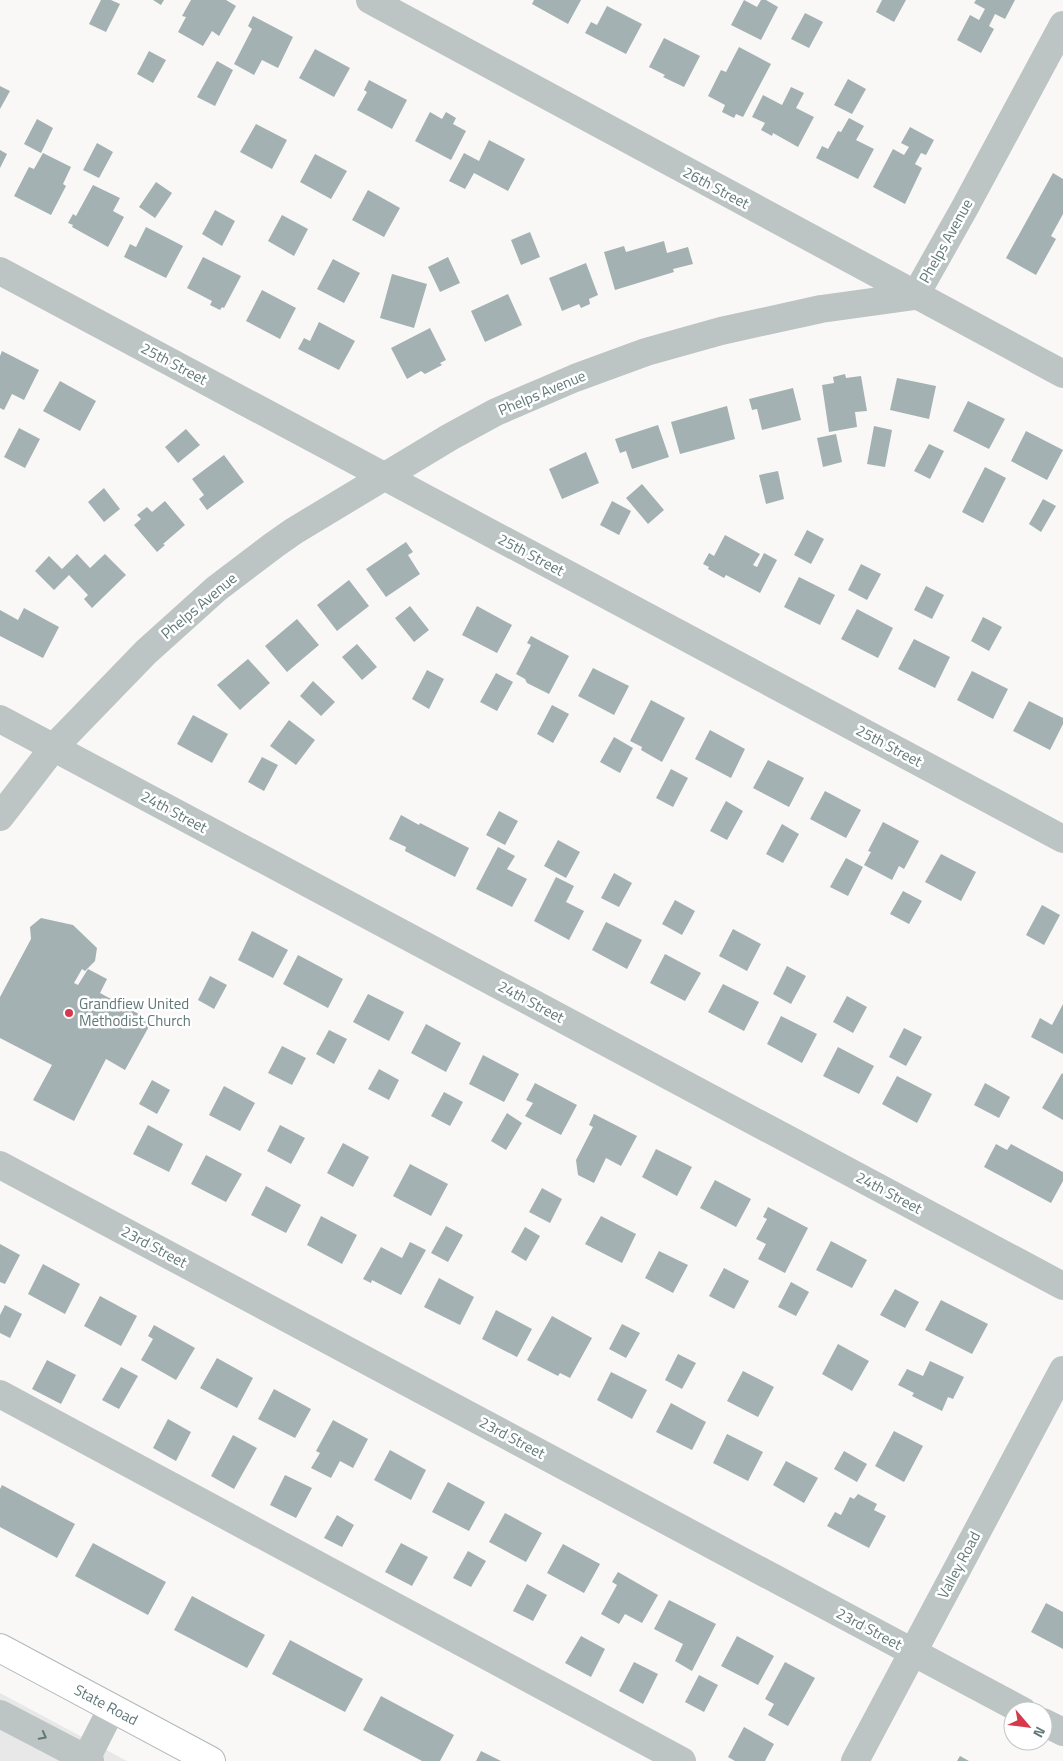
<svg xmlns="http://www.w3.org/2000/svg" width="1063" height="1761" font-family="'Titillium Web',sans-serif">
  <rect width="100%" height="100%" fill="#f9f8f7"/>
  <path fill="#e7e8e7" d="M0,1693L127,1761H0Z"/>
  <path fill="#a3b1b2" d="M101,0H111L120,4L106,32L89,24Z
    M153,0H164L161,5Z
    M191,0H226L236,6L219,36L212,31L203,46L178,32L186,17L182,16Z
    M534,0H581L568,24L532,4Z
    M744,0L757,7L761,0H766L778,7L761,40L731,25Z
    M882,0H906L894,22L876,12Z
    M976,0H1015L1005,19L995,14L989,26L994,29L981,53L957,40L970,15L979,20L985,9L974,3Z
    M607,6L642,24L626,54L585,33L591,22L597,25Z
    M805,13L823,22L809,48L791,39Z
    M253,16L293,37L278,68L262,60L254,75L234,64L252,29L248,26Z
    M664,38L700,56L684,87L663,77L665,75L649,67Z
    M739,47L771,64L743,117L736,114L734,118L722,112L725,105L708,96L721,70L726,72Z
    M315,49L350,68L334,97L299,78Z
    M149,51L166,60L153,83L137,74Z
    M217,61L233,70L215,106L197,97Z
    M848,79L866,89L852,114L834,105Z
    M369,80L407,100L392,129L357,110L367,92L364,90Z
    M0,86L10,91L0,109Z
    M791,87L804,93L796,108L814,117L798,147L773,133L772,136L761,130L765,123L752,117L763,95L782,105Z
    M430,112L442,119L446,112L456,118L453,124L466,131L451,160L415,141Z
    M849,118L864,126L856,140L874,149L858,179L816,158L822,146L828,149L838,131L841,132Z
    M37,119L53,128L41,153L24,144Z
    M256,124L287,140L272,169L240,152Z
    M910,127L934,140L926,155L921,153L915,164L922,168L905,204L873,187L893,149L904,155L909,147L901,143Z
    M489,140L525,159L508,191L474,173L465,189L449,181L464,153L479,161Z
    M97,143L113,152L99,178L83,170Z
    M0,150L7,154L0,168Z
    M43,153L71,167L63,184L66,186L51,215L14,196L29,167L34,169Z
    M315,154L347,171L331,199L300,182Z
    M1053,173L1063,179V214L1051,236L1056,239L1036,275L1006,258Z
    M156,182L172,193L155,218L139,207Z
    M93,185L120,198L113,211L124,217L108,247L72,227L73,225L68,223L73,214L76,216Z
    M368,190L400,208L384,237L352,220Z
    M215,210L235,221L222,246L202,234Z
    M282,215L308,229L294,256L268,241Z
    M146,227L183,246L166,278L124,257L130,244L136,247Z
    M530,232L540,257L521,265L511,240Z
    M664,241L667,253L688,247L693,264L673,269L674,272L615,290L604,252L624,246L626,252Z
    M203,257L241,276L224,308L222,307L220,310L210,305L212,301L187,288Z
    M448,257L460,283L440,292L428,267Z
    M333,259L360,273L344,303L317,289Z
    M586,263L598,295L589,299L590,304L581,308L579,304L562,311L549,278Z
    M392,274L427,284L414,328L380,318Z
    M262,290L296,308L280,339L246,321Z
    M508,294L522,325L485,342L471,311Z
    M319,322L355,341L339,370L298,349L304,338L310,341Z
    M430,328L446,360L440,363L442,365L425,374L421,371L407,379L391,348Z
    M2,351L39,370L24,400L12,394L4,410L0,408V356Z
    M845,374L846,378L861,376L867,411L855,412L857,427L829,432L822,385L834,383L833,377Z
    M897,378L936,386L929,419L890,410Z
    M60,381L96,401L80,431L43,411Z
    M793,388L801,420L762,430L757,409L752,410L749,399Z
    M968,401L1005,419L989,449L953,431Z
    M727,406L735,439L680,454L671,422Z
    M658,425L669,457L632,469L626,451L620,453L615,439Z
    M874,426L892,430L885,467L867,464Z
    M19,428L40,439L25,468L4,457Z
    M186,429L200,445L178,463L165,447Z
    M1026,431L1063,450L1047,480L1011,461Z
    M836,434L842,462L823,467L817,438Z
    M929,444L944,451L930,479L914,471Z
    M586,452L599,483L562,499L549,469Z
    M224,455L244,482L207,510L199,499L204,495L192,479Z
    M985,467L1006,478L983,523L962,512Z
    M778,471L784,499L766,504L759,475Z
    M642,484L664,510L648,524L626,498Z
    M104,488L120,509L104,522L88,502Z
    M1043,499L1056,506L1041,532L1029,524Z
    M165,501L185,525L163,544L165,545L157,552L134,525L141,519L137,515L147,507L152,512Z
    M612,501L631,511L619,535L600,525Z
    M807,530L824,539L811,564L794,555Z
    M725,535L760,554L753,565L757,567L764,553L777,560L760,593L726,575L724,578L708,569L709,567L703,564L709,553L714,556Z
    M406,542L413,552L408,555L420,574L386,597L366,569Z
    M77,554L90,568L105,554L126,575L92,608L84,599L88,595L69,575L54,590L35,571L49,556L62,569Z
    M861,564L881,574L867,600L848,590Z
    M799,577L835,595L820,625L784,607Z
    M349,580L369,606L337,631L317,605Z
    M926,586L944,595L932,619L914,610Z
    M410,606L429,630L414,642L395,618Z
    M477,606L512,625L497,653L462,635Z
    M24,608L59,627L43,658L0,636V610L18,620Z
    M857,609L893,628L878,658L841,639Z
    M983,617L1002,627L989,651L971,641Z
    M297,619L319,645L287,672L265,646Z
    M531,636L569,656L549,694L527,683L525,679L516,674L531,645L527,643Z
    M914,639L950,657L935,688L898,669Z
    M357,644L377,667L362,680L342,657Z
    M248,659L270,683L240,710L217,685Z
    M593,668L629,686L614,715L578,696Z
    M427,670L444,679L429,709L412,699Z
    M972,671L1008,689L993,719L957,700Z
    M496,673L513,682L497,711L480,702Z
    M313,681L335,702L321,716L300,696Z
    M651,700L685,718L662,762L641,750L642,747L630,741Z
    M1029,701L1063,718V724L1050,750L1013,731Z
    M552,705L569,714L553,743L537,734Z
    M193,715L228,734L212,763L177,744Z
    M289,720L315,740L296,765L270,746Z
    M710,730L745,749L731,778L695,759Z
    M614,737L633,748L620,773L600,762Z
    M262,757L278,765L264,791L248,782Z
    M768,760L804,778L789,807L753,788Z
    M671,769L688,778L673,807L656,798Z
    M825,791L861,810L846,838L810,819Z
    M726,801L743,811L727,840L710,831Z
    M499,811L518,821L505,845L486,835Z
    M401,815L419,825L420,823L469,848L455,877L405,851L406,847L389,839Z
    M883,822L919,841L904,869L899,866L892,880L864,865L871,852L868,851Z
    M782,824L799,834L783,863L766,854Z
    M558,840L580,852L566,878L544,866Z
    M498,847L515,856L507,869L527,879L512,907L476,889Z
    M941,854L976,872L961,901L925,882Z
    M846,858L863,867L848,896L830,887Z
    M614,873L632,883L619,907L601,898Z
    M556,877L574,886L566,902L584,911L569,940L534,921Z
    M903,891L922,901L909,924L890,914Z
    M675,900L695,911L682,935L662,924Z
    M1042,905L1060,915L1044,945L1026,935Z
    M41,918L73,925L97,948L95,961L85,971L82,969L74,983L78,985L88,969L107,979L100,993L152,1021L125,1070L106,1059L74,1121L33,1100L52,1065L0,1038V997L31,939L30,927Z
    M606,922L642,940L627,969L592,950Z
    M733,929L761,944L747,971L719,956Z
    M252,931L288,950L273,978L238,960Z
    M665,954L701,973L685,1001L650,983Z
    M298,955L343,979L328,1008L283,984Z
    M787,966L806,976L791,1004L773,994Z
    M210,976L227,985L214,1009L198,1000Z
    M723,984L759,1002L744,1031L708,1012Z
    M368,994L404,1012L389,1041L353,1022Z
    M847,996L867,1007L853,1033L833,1022Z
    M1063,1004V1054L1031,1037L1040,1018L1052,1025Z
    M781,1016L817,1034L802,1063L767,1044Z
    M426,1024L461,1043L446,1072L411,1053Z
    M904,1028L922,1037L906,1066L889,1057Z
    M329,1030L347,1039L334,1064L316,1054Z
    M282,1046L306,1058L292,1085L268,1073Z
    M838,1047L874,1066L859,1094L823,1076Z
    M483,1055L519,1074L504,1102L469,1084Z
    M379,1069L399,1080L389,1100L368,1089Z
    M1062,1073L1063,1074V1120L1042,1108Z
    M897,1076L932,1094L917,1123L882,1104Z
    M152,1080L170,1090L157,1114L139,1104Z
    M535,1083L577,1105L561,1135L525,1116L533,1103L526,1100Z
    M985,1083L1010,1097L999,1118L974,1105Z
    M224,1086L255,1103L240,1131L209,1115Z
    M444,1092L463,1102L450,1126L431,1116Z
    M507,1113L522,1123L506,1150L491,1141Z
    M594,1114L637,1136L621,1166L606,1158L594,1183L578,1175L576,1160L593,1127L589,1125Z
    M148,1125L183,1144L169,1172L133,1154Z
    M280,1125L305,1138L291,1164L267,1151Z
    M343,1143L369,1157L353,1187L327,1173Z
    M996,1144L1007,1150L1011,1144L1063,1172V1181L1051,1203L984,1167Z
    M656,1149L692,1167L677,1196L642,1177Z
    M206,1155L242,1174L226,1202L191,1184Z
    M410,1164L448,1184L431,1216L393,1196Z
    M715,1180L751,1199L736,1227L700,1208Z
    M266,1186L301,1205L286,1233L251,1215Z
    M542,1188L562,1199L550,1223L529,1212Z
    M768,1207L808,1228L785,1273L758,1259L766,1244L756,1239L767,1219L763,1217Z
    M321,1216L357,1235L342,1264L307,1245Z
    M601,1216L636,1234L622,1263L585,1244Z
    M446,1226L463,1235L448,1262L431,1253Z
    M525,1227L540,1236L526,1261L511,1252Z
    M831,1241L867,1260L852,1288L816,1270Z
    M410,1242L426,1250L401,1295L372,1280L371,1283L363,1279L381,1247L402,1258Z
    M0,1244L20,1255L5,1284L0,1282Z
    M659,1251L688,1265L673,1293L645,1278Z
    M43,1264L80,1284L65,1314L28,1294Z
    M724,1268L749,1281L734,1309L709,1296Z
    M439,1278L474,1297L460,1325L424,1307Z
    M791,1282L809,1292L796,1316L778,1307Z
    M895,1289L919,1302L905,1328L880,1315Z
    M100,1296L137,1316L121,1346L84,1326Z
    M941,1300L988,1324L972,1354L925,1330Z
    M5,1305L22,1314L10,1338L0,1333V1315Z
    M496,1310L532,1329L517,1357L482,1339Z
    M552,1316L592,1338L570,1378L560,1373L558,1376L527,1360Z
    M622,1324L640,1333L626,1358L609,1349Z
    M154,1325L195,1348L176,1380L141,1360L153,1339L148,1336Z
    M838,1344L869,1361L852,1391L822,1374Z
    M678,1354L696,1363L682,1389L665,1380Z
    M217,1358L253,1378L237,1408L200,1388Z
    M47,1360L76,1375L61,1404L32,1389Z
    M930,1361L964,1377L953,1399L948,1397L942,1411L912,1396L914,1393L898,1385L907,1369L923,1376Z
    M121,1367L138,1376L119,1409L102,1400Z
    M743,1371L774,1387L758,1417L727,1401Z
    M611,1372L647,1390L632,1419L597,1400Z
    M274,1389L311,1409L295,1438L258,1419Z
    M671,1403L706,1422L692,1450L656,1432Z
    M168,1419L191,1432L176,1461L153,1448Z
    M333,1420L368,1439L353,1468L340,1461L331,1478L311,1468L320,1453L316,1451Z
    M894,1431L923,1446L904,1482L875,1466Z
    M727,1434L763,1452L748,1481L713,1463Z
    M233,1435L257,1448L234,1489L211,1476Z
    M390,1450L426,1470L411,1500L374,1480Z
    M844,1451L867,1464L857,1482L834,1469Z
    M786,1461L818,1478L804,1503L773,1485Z
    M285,1475L312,1488L296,1518L270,1505Z
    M448,1482L485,1502L469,1531L432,1512Z
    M2,1485L75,1524L57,1558L0,1527V1489Z
    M858,1494L877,1504L874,1510L886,1516L869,1548L827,1526L835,1512L841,1515L850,1497L854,1499Z
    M505,1513L542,1533L526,1562L489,1542Z
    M337,1515L354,1525L342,1547L324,1538Z
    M93,1543L166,1582L148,1615L75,1576Z
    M401,1543L428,1557L412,1586L385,1572Z
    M563,1544L600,1564L584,1593L547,1573Z
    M468,1551L486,1561L471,1587L453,1578Z
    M618,1572L658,1595L642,1623L625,1614L619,1624L601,1614L617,1585L612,1582Z
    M527,1584L547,1595L533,1621L513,1611Z
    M192,1596L265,1635L247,1668L174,1630Z
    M669,1600L716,1624L692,1671L675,1661L683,1644L654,1629Z
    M1046,1603L1063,1612V1649L1031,1632Z
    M581,1636L605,1649L591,1677L565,1663Z
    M737,1636L774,1656L758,1685L721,1666Z
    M290,1640L363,1679L345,1712L272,1674Z
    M634,1662L658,1674L643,1704L619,1691Z
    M785,1662L815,1678L788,1726L768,1715L774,1704L765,1699Z
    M699,1675L718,1685L704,1712L685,1702Z
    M381,1696L454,1735L440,1761H422L363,1730Z
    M744,1727L774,1744L765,1761H735L728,1757Z
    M481,1751L501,1761H476Z
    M960,1756L969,1761H957Z"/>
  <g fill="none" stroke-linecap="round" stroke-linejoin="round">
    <defs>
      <path id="major" d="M0,1648L211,1761"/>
    </defs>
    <use href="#major" stroke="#b0b8b9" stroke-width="30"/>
    <path stroke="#bcc4c4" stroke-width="28" d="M370,0L1063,374
      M0,271L1063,839
      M0,719L1063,1286
      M0,817L54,747L146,652L216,589L274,545L294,531L450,437L496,412L575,378L646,352L721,331L821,309L915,296L964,209L1063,25
      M0,1165L1023,1711
      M0,1394L682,1761
      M0,1714L90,1761
      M1043,1722L1063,1732
      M85,1761L112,1708
      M855,1761L1063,1370"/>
    <use href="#major" stroke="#fff" stroke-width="28"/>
  </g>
  <defs><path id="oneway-chevron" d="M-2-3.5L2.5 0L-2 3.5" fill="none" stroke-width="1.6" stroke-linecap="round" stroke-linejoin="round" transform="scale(1.25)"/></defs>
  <use stroke="#617879" href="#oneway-chevron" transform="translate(43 1736) rotate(28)"/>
  <circle fill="#d7394c" stroke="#fff" stroke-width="2" cx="69" cy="1013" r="5"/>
  <g text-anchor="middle" stroke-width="5" stroke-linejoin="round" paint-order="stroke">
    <g font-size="15" fill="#617879" stroke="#fff">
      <text transform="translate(716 188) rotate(28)" y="5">26th Street</text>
      <text transform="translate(946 241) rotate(-61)" y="5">Phelps Avenue</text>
      <text transform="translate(174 364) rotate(28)" y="5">25th Street</text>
      <text transform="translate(542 393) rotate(-23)" y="5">Phelps Avenue</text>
      <text transform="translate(531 555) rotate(28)" y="5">25th Street</text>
      <text transform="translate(199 606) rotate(-40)" y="5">Phelps Avenue</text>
      <text transform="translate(889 746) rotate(28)" y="5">25th Street</text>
      <text transform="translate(174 812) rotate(28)" y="5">24th Street</text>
      <text transform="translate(531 1002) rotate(28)" y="5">24th Street</text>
      <text transform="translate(889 1193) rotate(28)" y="5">24th Street</text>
      <text transform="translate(154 1247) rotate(28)" y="5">23rd Street</text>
      <text transform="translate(512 1438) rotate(28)" y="5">23rd Street</text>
      <text transform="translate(959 1565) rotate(-62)" y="5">Valley Road</text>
      <text transform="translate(869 1629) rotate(28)" y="5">23rd Street</text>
      <text transform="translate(106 1705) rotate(28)" y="5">State Road</text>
    </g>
    <g font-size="15" fill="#617879" stroke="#fff" text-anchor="start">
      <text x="79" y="1009">Grandfiew United<tspan x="79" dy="17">Methodist Church</tspan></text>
    </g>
  </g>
  <g transform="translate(1028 1726) rotate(118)"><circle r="24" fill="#ffffff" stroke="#c0c9c9"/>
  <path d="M0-4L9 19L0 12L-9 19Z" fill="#d7394c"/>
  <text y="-8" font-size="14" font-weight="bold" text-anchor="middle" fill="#617879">N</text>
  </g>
</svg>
